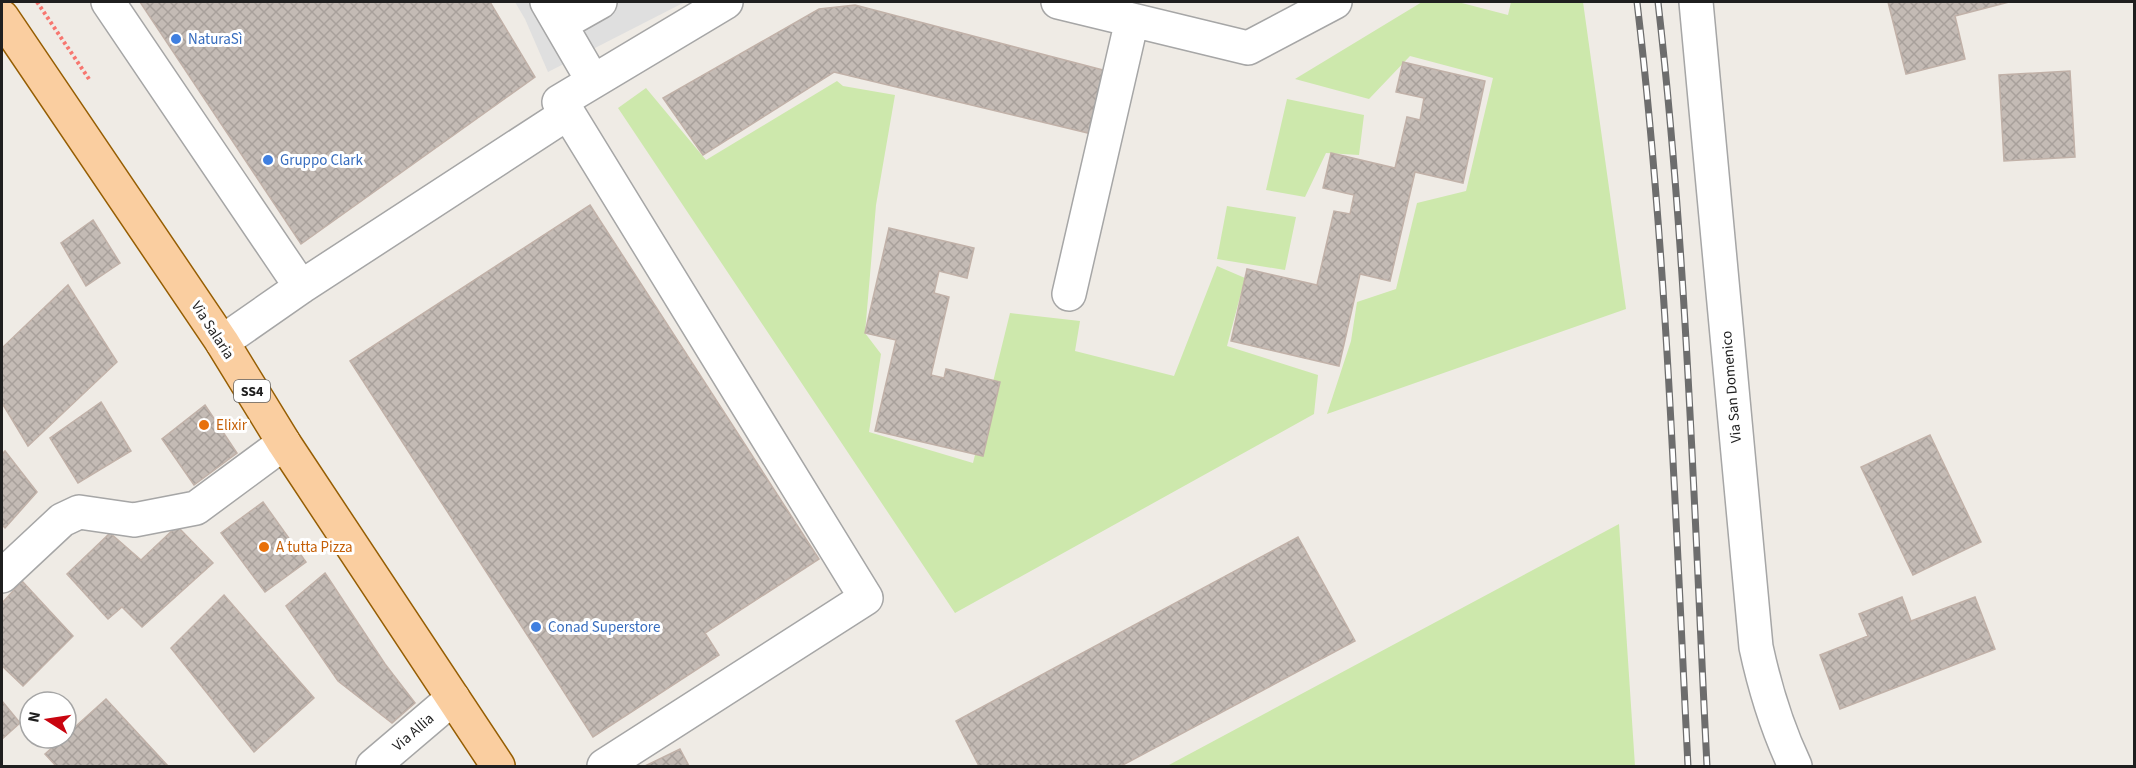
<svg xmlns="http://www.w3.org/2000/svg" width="2136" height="768" font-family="'Source Sans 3',sans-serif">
  <defs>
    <pattern id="building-cross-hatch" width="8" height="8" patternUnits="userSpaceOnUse" patternTransform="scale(1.5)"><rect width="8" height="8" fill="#c4bbb5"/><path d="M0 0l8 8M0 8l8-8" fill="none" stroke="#a8a09b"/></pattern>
  </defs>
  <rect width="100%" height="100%" fill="#efebe5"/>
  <path fill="#cde8ac" d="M1422,2H1458L1508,15L1511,2H1583L1626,309L1327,414L1351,341L1357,302L1396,289L1417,203L1466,191L1493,78L1410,56L1369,99L1295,79Z
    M837,81L843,86L895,95L876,205L865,333L881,354L869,432L973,463L1010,313L1080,321L1075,351L1174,376L1217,266L1245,278L1227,346L1318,375L1314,414L955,613L618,108L646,88L706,160Z
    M1287,99L1364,115L1359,155L1326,153L1305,197L1266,190Z
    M1227,206L1296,217L1285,270L1217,259Z
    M1619,524L1635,766H1167Z"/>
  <path fill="#dfdfdf" d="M515,2H685L548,72L525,19Z"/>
  <path fill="url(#building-cross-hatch)" stroke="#c1b1a8" stroke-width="1.5" d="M140,2H490L535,77L301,244Z
    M1888,2H2009L1955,16L1965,59L1906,74Z
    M855,5L1107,71L1088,133L834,72L703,155L663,98L819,9Z
    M1403,62L1485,81L1463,183L1415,172L1390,281L1360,274L1339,366L1231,341L1247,269L1317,285L1334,211L1350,214L1354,195L1323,188L1331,153L1395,168L1407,117L1420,120L1424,98L1396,92Z
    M2070,71L2075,157L2004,161L1999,75Z
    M590,205L819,559L705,633L719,655L593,737L350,361Z
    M93,220L120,263L86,286L61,243Z
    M889,228L974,248L967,278L939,271L934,293L949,297L931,375L944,378L946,369L1000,382L983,456L875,431L896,340L865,333Z
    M68,285L117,362L28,446L2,403V348Z
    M101,402L131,451L78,483L50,438Z
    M205,405L237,453L194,485L162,439Z
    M1930,435L1981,542L1913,575L1861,467Z
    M5,451L37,492L5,528L2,525V454Z
    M263,502L306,562L265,592L221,533Z
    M177,526L213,563L142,627L122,607L108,619L67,574L110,533L141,560Z
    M1298,537L1355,641L1121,766H979L956,721Z
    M325,573L385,664L415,703L392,723L338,681L286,606Z
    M22,581L73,636L23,686L2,666V603Z
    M224,595L314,698L254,752L171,648Z
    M1902,597L1911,621L1975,597L1995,649L1840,709L1820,655L1868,636L1859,614Z
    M106,699L168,766H56L45,754L63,738H66V735Z
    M2,701L20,723L2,739Z
    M680,749L689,766H645Z"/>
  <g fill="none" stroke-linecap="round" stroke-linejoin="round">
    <defs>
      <path id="minor" d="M108,2L301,287
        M547,2L593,81
        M1058,2L1248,48L1335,2
        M1696,2L1756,647C1765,689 1777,728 1795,766
        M561,24L600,2
        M568,113L866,598L604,766
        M1069,294L1132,20
        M222,342L301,287L568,113L559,102L726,2
        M2,576L62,520L79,512L134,520L196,508L284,443
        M373,766L453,698"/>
      <path id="major" d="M2,17L222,342L284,443L498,766"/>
    </defs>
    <use href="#minor" stroke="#a6a6a6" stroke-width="36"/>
    <use href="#major" stroke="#965e03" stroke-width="36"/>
    <path stroke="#f7766f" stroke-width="4" stroke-dasharray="3 3" stroke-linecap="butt" d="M37,2L89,79"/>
    <use href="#minor" stroke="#fff" stroke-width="33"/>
    <use href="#major" stroke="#facea0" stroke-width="33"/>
    <defs>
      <path id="rail" d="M1637,2C1667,255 1675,512 1688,766
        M1658,2C1687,255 1694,512 1707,766"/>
    </defs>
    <use href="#rail" stroke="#6d6d6d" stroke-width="7"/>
    <use href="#rail" stroke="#fff" stroke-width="4.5" stroke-dasharray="14" stroke-linecap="butt"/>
  </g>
  <g fill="#3f7fe0" stroke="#fff" stroke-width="2">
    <circle cx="176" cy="39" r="6"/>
    <circle cx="268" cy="160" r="6"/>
    <circle cx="536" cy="627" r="6"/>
  </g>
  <g fill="#e8710a" stroke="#fff" stroke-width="2">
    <circle cx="204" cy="425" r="6"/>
    <circle cx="264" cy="547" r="6"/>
  </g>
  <g text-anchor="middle" stroke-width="6" stroke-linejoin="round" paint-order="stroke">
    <rect fill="#fff" stroke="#626262" stroke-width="1.5" x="234" y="380" width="36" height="22" rx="4.5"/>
    <g font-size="14" font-weight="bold" fill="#1f1f1f">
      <text x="252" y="396">SS4</text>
    </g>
    <g font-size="15" fill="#366cbe" stroke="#fff" text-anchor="start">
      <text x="188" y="44">NaturaSì</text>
      <text x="280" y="165">Gruppo Clark</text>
      <text x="548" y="632">Conad Superstore</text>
    </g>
    <g font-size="15" fill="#1f1f1f" stroke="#fff">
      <text transform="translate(213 330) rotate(57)" y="5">Via Salaria</text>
      <text transform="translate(1731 387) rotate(-95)" y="5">Via San Domenico</text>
      <text transform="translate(413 732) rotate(-41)" y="5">Via Allia</text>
    </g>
    <g font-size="15" fill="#c56008" stroke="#fff" text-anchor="start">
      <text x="216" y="430">Elixir</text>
      <text x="276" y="552">A tutta Pizza</text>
    </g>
  </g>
  <rect width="2136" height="768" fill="none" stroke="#1f1f1f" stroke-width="6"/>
  <g transform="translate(48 720) rotate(282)"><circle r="28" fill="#ffffff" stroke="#a5a5a5" stroke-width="1.5"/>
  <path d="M0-4.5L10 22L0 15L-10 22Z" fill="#c9040f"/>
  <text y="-9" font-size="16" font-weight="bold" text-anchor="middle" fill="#1f1f1f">N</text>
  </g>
</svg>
